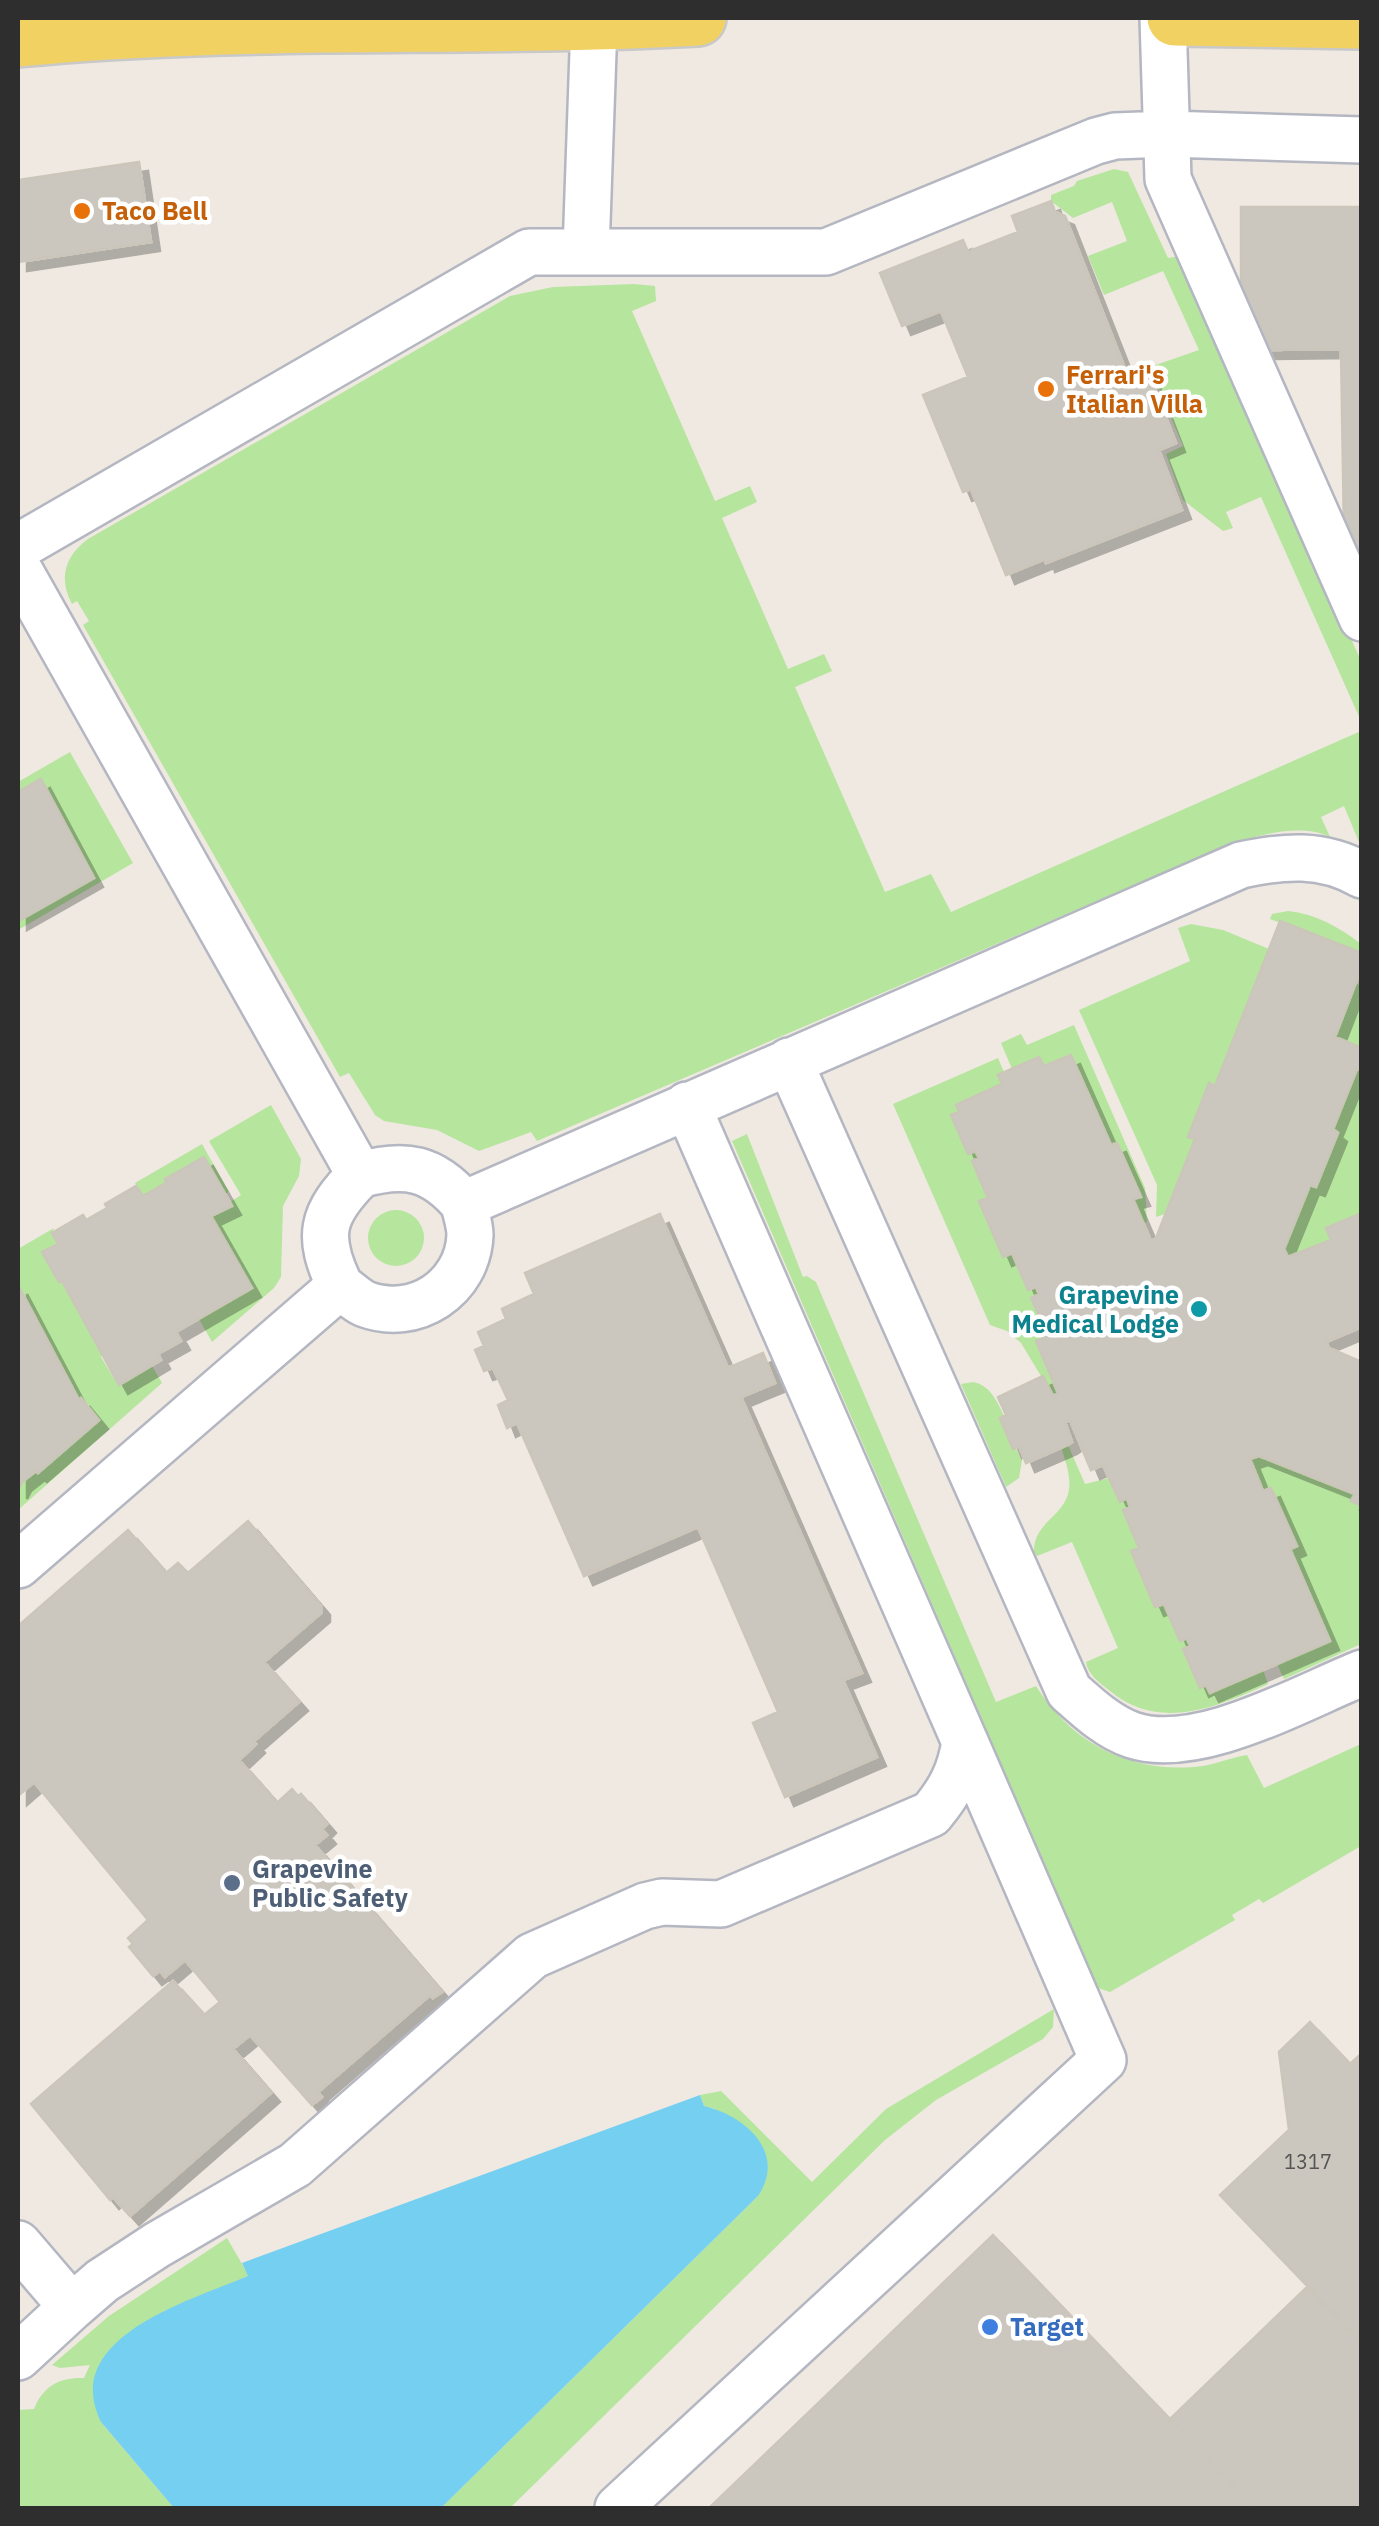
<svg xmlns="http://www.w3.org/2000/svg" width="1379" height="2526" font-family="'IBM Plex Sans',sans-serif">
  <defs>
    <filter id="shadow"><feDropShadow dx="9" dy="9" stdDeviation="0" flood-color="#0004"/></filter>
  </defs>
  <rect width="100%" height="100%" fill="#efe9e1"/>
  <path fill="#b6e59e" d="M1114,169L1128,172L1168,258L1180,256L1361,661V721L1261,497L1226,512L1233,528L1223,531L1183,500L1166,454L1183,446L1150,367L1199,350L1163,271L1104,295L1088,256L1127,241L1112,202L1073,218L1051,201V195L1074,186L1077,181Z
    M634,284L655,286L656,301L632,311L715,501L750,486L757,502L722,518L788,669L824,654L832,671L795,687L885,892L931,874L951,912L1361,731V847L1344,806L1321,817L1330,837C1301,823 1259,835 1230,844L537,1141L531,1132L479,1151L437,1130L384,1121L375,1115L349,1073L340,1077L83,625L89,621L77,601L72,604C58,578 65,556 88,539L510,296L553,287Z
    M70,752L133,863L18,930V921L94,877L41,779L18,792V782Z
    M1288,911C1316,914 1339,927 1361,944V953L1270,919L1272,914Z
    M1191,924L1223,930L1269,949L1215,1086L1210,1083L1189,1137L1195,1139L1165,1214L1156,1217L1157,1185L1079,1010L1190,961L1178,928Z
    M1355,983L1361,986V1048L1335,1037Z
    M1074,1025L1145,1188L1147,1222L1144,1223L1133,1199L1140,1197L1111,1145L1071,1055L1044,1066L1039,1057L1012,1069L1001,1043L1021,1034L1027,1045Z
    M998,1058L1004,1072L998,1075L1002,1084L956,1105L968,1154L975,1151L979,1158L972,1162L988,1198L980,1201L1003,1256L1012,1253L1028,1290L1036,1287L1039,1294L1032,1299L1048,1335L1036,1342L1058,1393L1053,1396L1021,1343L1007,1331L990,1325L893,1104Z
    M1357,1069L1361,1070V1213L1326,1227L1331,1240L1288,1257L1284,1249L1310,1185L1317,1187L1338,1134L1333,1129Z
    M271,1105L301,1159L299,1176L283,1206L281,1277L274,1288L212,1342L199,1319L252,1288L211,1216L231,1206L230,1202L241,1195L209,1141Z
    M747,1134L803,1277L807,1276L816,1282L996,1702L1036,1686C1071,1742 1127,1772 1194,1767C1212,1766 1229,1758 1247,1755L1264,1788L1361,1744V1846L1263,1903L1259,1899L1232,1915L1235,1920L1110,1992L1098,1988L732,1141Z
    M202,1144L229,1192L225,1194L204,1157L165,1179L166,1183L143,1196L135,1183Z
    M368 1238a28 28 0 1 1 56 0a28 28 0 1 1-56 0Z
    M54,1228L52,1234L58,1244L43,1252L104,1353L101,1357L118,1385L152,1366L162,1383L18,1510V1490L22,1482L38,1472L99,1420L82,1398L79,1400L18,1285V1249Z
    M973,1382C990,1385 997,1401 1004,1416L1000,1418L1022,1460L1019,1478L1006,1487L961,1384Z
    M1068,1445L1085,1484L1109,1478L1119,1502L1127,1498L1130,1507L1123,1511L1139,1548L1131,1552L1155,1607L1164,1604L1180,1640L1187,1638L1190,1646L1183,1650L1200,1688L1206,1685L1210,1692L1263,1670L1268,1684C1217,1707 1160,1732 1110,1691C1100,1683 1088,1675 1086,1662L1118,1648L1072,1542L1037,1556L1034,1552C1033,1522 1066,1516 1069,1489C1071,1475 1065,1460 1061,1447Z
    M1259,1456L1355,1494L1352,1501L1361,1506V1644L1284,1679L1277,1664L1330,1641L1290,1549L1296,1546L1272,1489L1263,1491L1250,1459Z
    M1054,2009L1053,2027L1043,2039L936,2100L885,2140L510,2508H441L758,2196L715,2109L704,2106L700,2095L721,2091L812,2182L886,2109Z
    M227,2238L249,2276L164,2311L101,2422L174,2508H18V2410L34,2409C43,2386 60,2377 84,2378L90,2365L60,2368L52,2365L109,2316Z"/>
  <path fill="#75cff0" d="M700,2095L704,2106C746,2116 787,2153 758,2196L441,2508H174L101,2422C59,2337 192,2300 248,2276L242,2263Z"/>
  <path fill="#cbc7bf" stroke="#cbc5ba" stroke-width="2.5" filter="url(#shadow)" d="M139,162L151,242L18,262V180Z
    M1051,201L1055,212L1065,216L1131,384L1150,376L1176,443L1159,450L1182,510L1046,563L1045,559L1006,575L971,489L963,492L923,395L968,377L941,311L902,326L880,273L963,240L969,254L972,250L1018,232L1012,216Z
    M1241,207H1362V570L1344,531L1341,349L1267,350L1241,291Z
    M41,779L94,878L18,921V792Z
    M1280,921L1362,953V967L1335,1037L1362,1048V1070L1357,1069L1333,1129L1338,1133L1316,1187L1310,1185L1284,1249L1288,1257L1331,1240L1326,1228L1362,1213V1327L1326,1342L1329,1348L1362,1362V1506L1351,1501L1355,1494L1259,1456L1250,1459L1263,1491L1271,1488L1297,1546L1290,1549L1330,1641L1210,1693L1206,1685L1200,1688L1183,1649L1190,1646L1187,1638L1180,1641L1164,1604L1155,1607L1131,1551L1139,1548L1123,1510L1130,1507L1127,1498L1120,1502L1103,1465L1091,1470L1070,1420L1065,1422L1072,1442L1068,1445L1026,1463L1019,1446L1013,1449L1000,1418L1006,1415L998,1397L1043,1376L1053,1396L1058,1393L1036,1341L1048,1335L1031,1298L1039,1294L1036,1287L1028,1290L1012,1253L1003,1257L979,1201L988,1198L972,1161L979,1158L975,1151L968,1154L951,1115L959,1112L956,1105L1002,1084L998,1075L1039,1057L1044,1066L1071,1055L1111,1145L1117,1143L1141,1197L1133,1199L1151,1241L1156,1238L1195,1139L1188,1137L1209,1083L1215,1086Z
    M204,1157L232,1206L211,1216L252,1288L176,1332L181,1341L158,1354L161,1360L119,1385L62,1281L59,1282L42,1252L58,1244L52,1233L83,1215L86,1220L107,1208L105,1204L136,1186L143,1196L166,1183L165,1179Z
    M660,1214L728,1368L763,1353L775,1383L741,1397L862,1673L843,1680L877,1757L785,1797L753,1723L778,1712L698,1527L584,1576L517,1423L507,1428L498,1405L508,1400L493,1368L484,1371L475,1350L484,1346L478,1332L506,1319L502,1309L534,1294L525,1273Z
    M18,1285L79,1400L81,1398L99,1420L38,1473L36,1471L22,1482L18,1490Z
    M248,1521L321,1606V1613L264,1662L299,1702L254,1741L256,1744L239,1760L277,1803L292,1789L298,1796L301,1794L327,1824L322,1829L327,1835L315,1845L442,1992L433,1998L430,1995L318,2092L322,2097L312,2105L250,2035L233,2049L271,2093L130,2216L113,2197L110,2200L31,2104L173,1981L204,2015L220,2002L185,1960L165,1977L160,1971L153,1976L129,1947L133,1944L128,1938L148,1920L34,1782L18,1796V1626L128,1530L166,1573L178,1563L188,1573Z
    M1310,2022L1350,2064L1362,2053V2343L1220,2195L1289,2130L1279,2052Z
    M993,2235L1255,2508H709Z
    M1307,2287L1362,2343V2508H1255L1170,2419Z"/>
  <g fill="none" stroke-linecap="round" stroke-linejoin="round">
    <defs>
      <path id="minor" d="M1163,18L1168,179L1362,618
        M586,251L594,23
        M18,547L529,252H826L1096,141L1115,136L1167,134L1362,140
        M18,568L360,1175C405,1162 433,1167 464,1204L1241,865C1283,856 1322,852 1362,875
        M789,1061L1069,1691C1087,1707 1108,1727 1132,1735C1197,1757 1300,1698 1362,1673
        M340,1286C316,1236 321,1214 360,1175
        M18,1565L340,1286C348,1292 356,1300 365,1304C415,1323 468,1288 470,1235C470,1225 466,1214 464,1204
        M18,2244L72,2307L18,2357
        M72,2307L102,2281L157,2245L295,2165L532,1956L645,1906L662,1902L721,1904L931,1814C951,1790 960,1772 965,1742L687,1105
        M618,2508L1103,2060L965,1742"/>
      <path id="major" d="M1175,18L1362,21
        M18,39C243,17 471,30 698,18"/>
    </defs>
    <use href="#minor" stroke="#b4b7c1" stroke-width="50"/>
    <use href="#major" stroke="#c9c9c9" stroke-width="60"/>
    <use href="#minor" stroke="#fff" stroke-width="45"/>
    <use href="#major" stroke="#f2d163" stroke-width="55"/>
  </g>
  <g fill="#e8710a" stroke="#fff" stroke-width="4">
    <circle cx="82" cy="211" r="10"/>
    <circle cx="1046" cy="389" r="10"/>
  </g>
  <circle fill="#0f9aa8" stroke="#fff" stroke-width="4" cx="1199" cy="1309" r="10"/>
  <circle fill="#5c6f8a" stroke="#fff" stroke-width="4" cx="232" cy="1883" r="10"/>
  <circle fill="#3f7fe0" stroke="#fff" stroke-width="4" cx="990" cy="2327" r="10"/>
  <g text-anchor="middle" stroke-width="9" stroke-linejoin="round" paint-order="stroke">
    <g font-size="20" fill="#555452">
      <text x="1308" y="2169">1317</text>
    </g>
    <g font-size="25" font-weight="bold" fill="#c56008" stroke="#fff" text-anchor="start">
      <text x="102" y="220">Taco Bell</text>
      <text x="1066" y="384">Ferrari's<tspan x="1066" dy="29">Italian Villa</tspan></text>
    </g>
    <g font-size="25" font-weight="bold" fill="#0d838f" stroke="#fff" text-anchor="end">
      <text x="1179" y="1304">Grapevine<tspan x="1179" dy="29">Medical Lodge</tspan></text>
    </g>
    <g font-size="25" font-weight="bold" fill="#4e5e75" stroke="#fff" text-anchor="start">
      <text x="252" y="1878">Grapevine<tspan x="252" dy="29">Public Safety</tspan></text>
    </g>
    <g font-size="25" font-weight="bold" fill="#366cbe" stroke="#fff" text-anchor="start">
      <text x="1010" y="2336">Target</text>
    </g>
  </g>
  <rect width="1379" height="2526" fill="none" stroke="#2e2e2e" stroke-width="40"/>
</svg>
